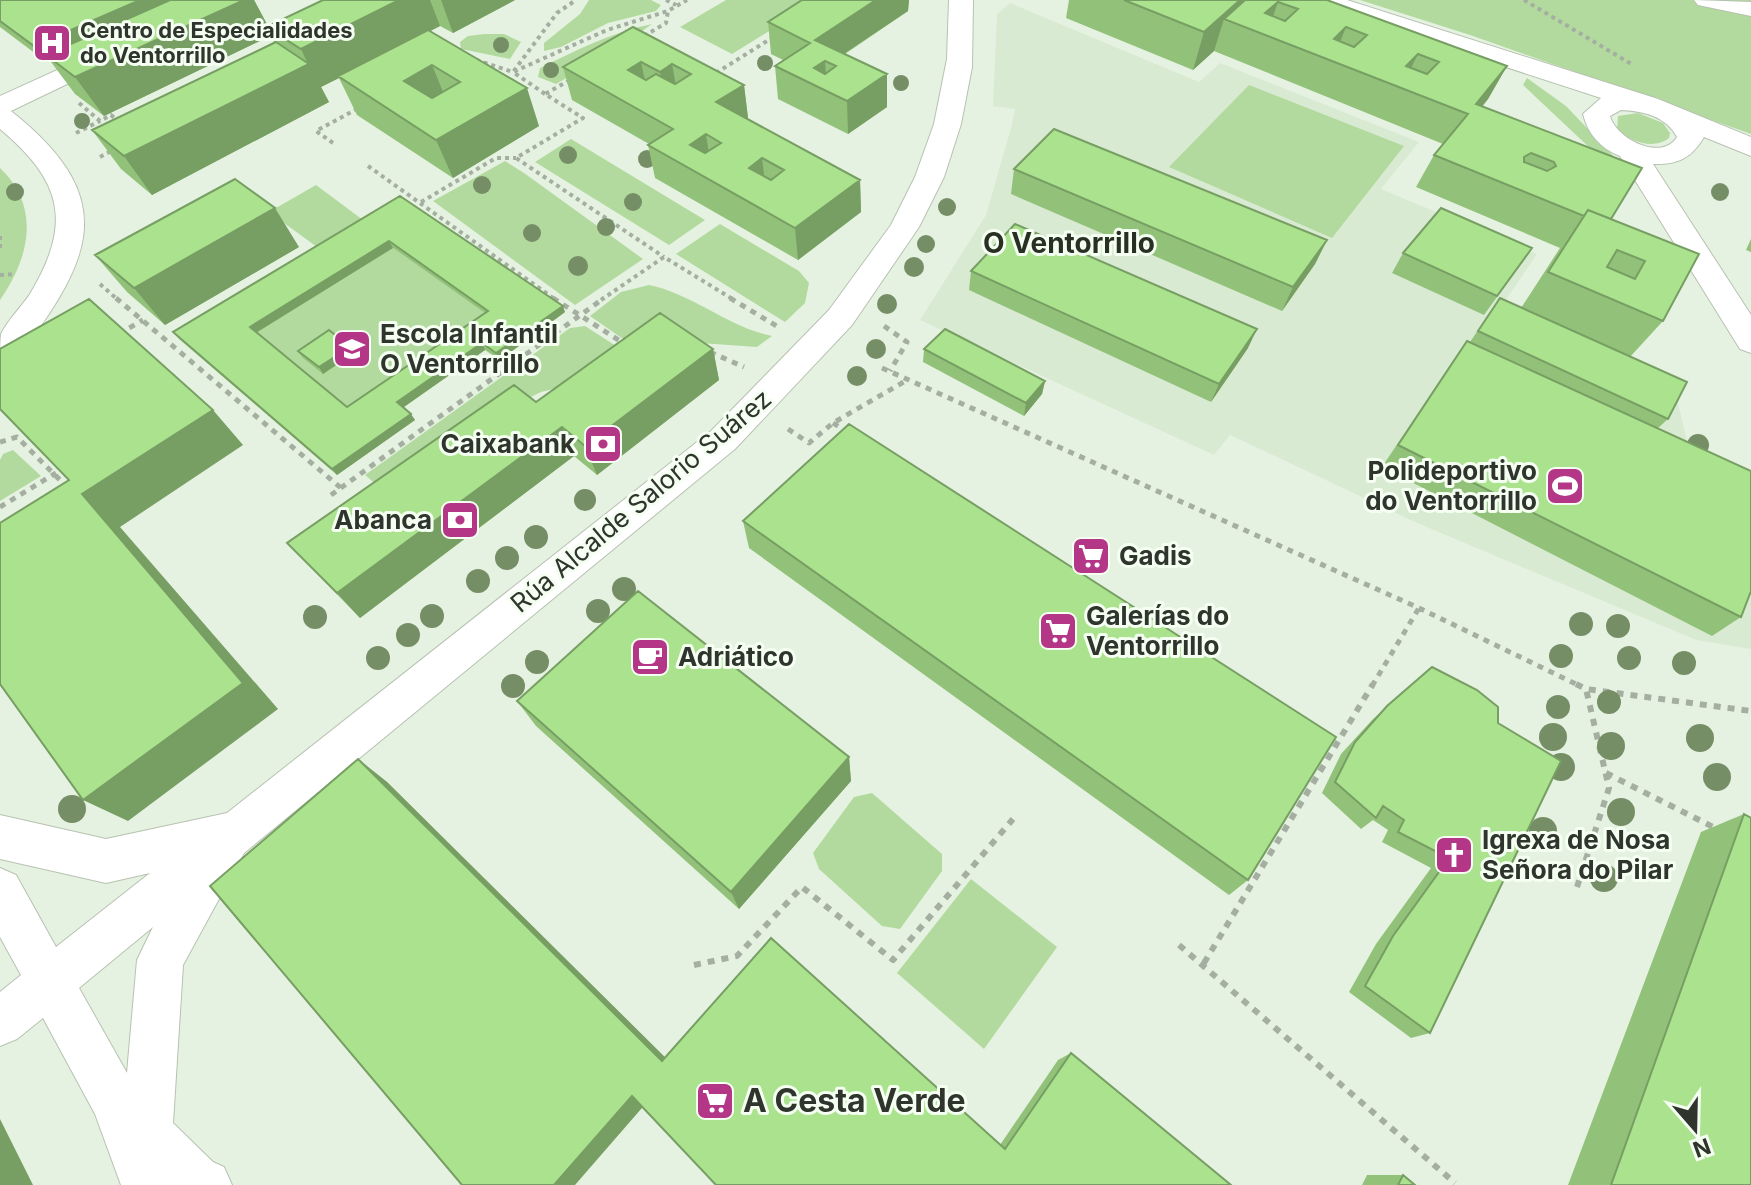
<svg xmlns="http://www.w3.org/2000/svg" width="1751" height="1185" font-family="Inter,sans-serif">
  <rect width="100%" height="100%" fill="#e6f2e1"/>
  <path fill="#d9ead2" d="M1010,3L1199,82L1220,63L1419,142L1381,189L1537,254L1499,310L1675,390L1692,462L1751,487V649L1696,640L1417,523L1230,435L1214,455L920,320L986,215L1011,128L1015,109L993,106L997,14Z"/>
  <path fill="#b2da9e" d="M589,0H651L661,5L656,11L608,23L561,47L544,51V43L580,14Z
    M726,0H819L732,54L680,27Z
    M1360,0H1751V134L1470,35Z
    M652,24L614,51L556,84L538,77L540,68C577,50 612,32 652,24Z
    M484,34H504L521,42L510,59L461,49L460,42L468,36Z
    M1527,78L1566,106L1621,164L1609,166L1523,85Z
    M1249,85L1404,146L1332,238L1169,167Z
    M1638,113L1663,123L1670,133L1669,138C1654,150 1631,142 1617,130L1618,116Z
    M571,139L705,220L669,245L535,162Z
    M505,161L524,173L643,259L575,305L433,201Z
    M0,168C41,207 30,257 0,300Z
    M316,185L363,220L317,247L269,212Z
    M720,224L799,271L809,283L805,303L785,322L676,254Z
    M393,248L491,317L352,414L254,334Z
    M649,285C693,294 728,327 772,336L757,347L700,343L636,348L590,316L621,292Z
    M585,326L630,355L571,385L541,392L515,405L396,501L365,475L570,328Z
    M13,450L41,476L0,501V460L3,454Z
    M872,793L942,854V871L900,929L882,926L819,869L813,853L854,797Z
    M971,879L1057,947L984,1049L897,973Z"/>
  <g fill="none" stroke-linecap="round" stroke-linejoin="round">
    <defs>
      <path id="minor" d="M949,0H973L972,67L961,124L944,177L919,227L852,325L735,449L244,853L183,965L173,1123L213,1162L224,1167L232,1185H121L95,1114L43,1018L17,1039L0,1046V992L21,975L0,937V868L16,875L56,947L150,873L106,883L0,859V815L106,839L227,813L711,431L829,310L891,225L915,177L934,124L947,59ZM153,927L137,960L127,1073L79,988Z
        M1311,0H1347L1658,99L1751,137V156L1704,137C1692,158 1677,165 1653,164L1751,315V353L1740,349L1620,156C1600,148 1588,134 1583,114L1601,98L1315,5ZM1621,110C1643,111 1666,116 1677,137C1662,162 1616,139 1610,116Z
        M1694,0L1751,2V16L1698,5Z
        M110,46L119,49L123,54L119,59L11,111C127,203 88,264 11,367L0,371C0,360 0,344 1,334C8,320 21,307 30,294C73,222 62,181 0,129V96Z"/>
    </defs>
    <use href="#minor" stroke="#b7c2b1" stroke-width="2"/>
    <path stroke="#a5afa1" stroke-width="4" stroke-dasharray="4 4" stroke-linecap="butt" d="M666,0L676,5
      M1524,0L1633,65
      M644,36L666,23L668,11
      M476,60L513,72L557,13L576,0
      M716,73L775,36
      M570,80L545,94L583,118L516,158L664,257
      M545,94L513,72L607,30L668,11L687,0
      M79,103L100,121L111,115L119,122
      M76,133L100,121
      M333,143L316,131L357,109
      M100,157L113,150
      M368,166L556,300
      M421,202L496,158H516
      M0,236V251
      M0,275L15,274
      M100,284L118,300
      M601,300L664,257L734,300"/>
    <path stroke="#a5afa1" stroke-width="5" stroke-dasharray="6 6" stroke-linecap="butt" d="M116,298L341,488
      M553,298L623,343
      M730,298L780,328
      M884,326L907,342L890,371
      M119,334L143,320
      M710,352L744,367
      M882,368L1419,608L1580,686
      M833,423L849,433
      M788,429L809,443L833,423L907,380
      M0,442L17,437L67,487
      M331,495L604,298
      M0,507L56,473
      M1372,686L1419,608"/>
    <path stroke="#a5afa1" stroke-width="6" stroke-dasharray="7 7" stroke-linecap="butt" d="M1576,684L1586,689L1751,711
      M1606,773L1719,830
      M1577,887L1609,788L1586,689
      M1179,945L1455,1183
      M1204,963L1373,684
      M694,965L737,956L802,887L893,960L1013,819"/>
    <use href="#minor" fill="#fff" fill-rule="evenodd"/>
  </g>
  <g fill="#768e66">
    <circle cx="501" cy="45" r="8"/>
    <circle cx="765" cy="63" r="8"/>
    <circle cx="551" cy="70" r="8"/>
    <circle cx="901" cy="83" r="8"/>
    <circle cx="82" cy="121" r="8"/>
    <circle cx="568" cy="155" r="9"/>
    <circle cx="647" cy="159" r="9"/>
    <circle cx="482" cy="185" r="9"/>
    <circle cx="15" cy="192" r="9"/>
    <circle cx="1720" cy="192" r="9"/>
    <circle cx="633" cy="202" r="9"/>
    <circle cx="947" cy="207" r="9"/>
    <circle cx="606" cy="227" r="9"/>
    <circle cx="532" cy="233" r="9"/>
    <circle cx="926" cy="244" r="9"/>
    <circle cx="578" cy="266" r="10"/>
    <circle cx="914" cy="267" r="10"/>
    <circle cx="887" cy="304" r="10"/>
    <circle cx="876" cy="349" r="10"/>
    <circle cx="857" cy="376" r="10"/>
    <circle cx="1698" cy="445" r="11"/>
    <circle cx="585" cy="500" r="11"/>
    <circle cx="536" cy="537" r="12"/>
    <circle cx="507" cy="558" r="12"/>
    <circle cx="478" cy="581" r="12"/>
    <circle cx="624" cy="589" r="12"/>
    <circle cx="598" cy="611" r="12"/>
    <circle cx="432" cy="616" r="12"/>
    <circle cx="315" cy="617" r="12"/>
    <circle cx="1581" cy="624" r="12"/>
    <circle cx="1618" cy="626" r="12"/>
    <circle cx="408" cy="635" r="12"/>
    <circle cx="1561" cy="656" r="12"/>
    <circle cx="378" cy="658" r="12"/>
    <circle cx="1629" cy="658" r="12"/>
    <circle cx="537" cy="662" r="12"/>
    <circle cx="1684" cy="663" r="12"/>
    <circle cx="513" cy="686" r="12"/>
    <circle cx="1609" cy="702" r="12"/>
    <circle cx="1558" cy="707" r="12"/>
    <circle cx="1553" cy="737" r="14"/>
    <circle cx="1700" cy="738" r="14"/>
    <circle cx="1611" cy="746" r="14"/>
    <circle cx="1561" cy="767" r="14"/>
    <circle cx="1717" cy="777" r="14"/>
    <circle cx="72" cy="809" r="14"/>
    <circle cx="1621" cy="812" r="14"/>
    <circle cx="1543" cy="831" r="14"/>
    <circle cx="1604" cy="878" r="14"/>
  </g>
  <path fill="#92c27a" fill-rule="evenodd" d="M0,0H254L268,26L323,0H515L453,33L440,26L430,31L539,126L453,178L357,115L339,78L321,87L329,102L152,195L121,169L92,130L274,42L270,36L104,116L75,94L48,58L44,60L0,27Z
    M802,0H909L908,11L845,54L887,74V107L848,134L778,99L775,66L783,60L771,54L768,22Z
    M1069,0H1327L1507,66L1488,99L1482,107L1642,168L1611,219L1699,254L1663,321L1630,357L1668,419L1658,428L1741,617L1712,636L1382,467L1450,365L1467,341L1470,342L1500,298L1521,308L1560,248L1416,187L1434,155L1443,144L1214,51L1193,70L1066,18Z
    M633,27L744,85L748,118H746L860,180L861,212L798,260L655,178L648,145L649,144L572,100L563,67Z
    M1014,169L1327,240L1315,264L1282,311L1011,194Z
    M400,196L565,312L500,360L485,350L404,407L415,420L337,475L179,339L173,332ZM393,248L485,313L347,407L256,333Z
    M1751,239V252L1746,250Z
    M299,247L165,325L127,292L95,255Z
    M1532,248L1484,315L1392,273L1403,253Z
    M971,271L1248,348L1211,402L969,290Z
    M350,347L354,353L323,374L302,357L298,351Z
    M713,349L719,380L597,475L574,456L360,618L287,543L536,402Z
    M924,349L1045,381L1042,394L1024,416L923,362Z
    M743,521L1248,880L1229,895L749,548Z
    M1432,667L1477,690L1430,1033L1411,1038L1349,992L1376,944L1431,868L1382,842L1388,830L1373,820L1361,829L1322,793L1341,754L1373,719Z
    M517,701L849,757L851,781L739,909L536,726Z
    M358,759L387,782L665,1058L1000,1145L1058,1060L1071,1053L1231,1185H716Z
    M1744,814L1751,1185H1568L1701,832Z
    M1367,1175H1403L1398,1185H1362Z"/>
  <path fill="#779e63" d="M140,0H179L46,55L48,58L44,60L34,46Z
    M244,0H254L270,30L266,27L270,36L104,116L75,77Z
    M399,0H430L440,26L340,78L338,76L339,78L321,87L329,102L152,195L124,156L308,64L301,49Z
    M441,0H515L453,33Z
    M876,0H909L908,11L830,63L825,61L827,91L815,85V40Z
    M1240,0H1247L1224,19L1214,51L1193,70L1204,32Z
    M1278,2L1267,34L1265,13Z
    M1346,27L1333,60L1334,39Z
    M1418,54L1402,86L1406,66Z
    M641,62L648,95L628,70Z
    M672,64L678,97L666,104L660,72Z
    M432,65L448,104L420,119L404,81Z
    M1507,66L1488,99L1457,137L1476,104Z
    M887,74V107L848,134L847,101Z
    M744,85L748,118L721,135L716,102Z
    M527,88L539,126L453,178L436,140Z
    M706,134L711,167L690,145Z
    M762,158L766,191L749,168Z
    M860,180L861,212L798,260L795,228Z
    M275,208L299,247L165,325L134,288Z
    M1327,240L1315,264L1282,311L1293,287Z
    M389,241L393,248L254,334L250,327Z
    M563,306L565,312L500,360L496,353Z
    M1257,329L1248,348L1211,402L1219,384Z
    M482,343L485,350L401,409L397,402Z
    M350,347L354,353L323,374L319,367Z
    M713,349L719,380L597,475L585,446Z
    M1045,381L1042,394L1024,416L1026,403Z
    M213,410L243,445L120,527L278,709L128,821L83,800L82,494Z
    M411,414L415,420L337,475L332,469Z
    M562,427L574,456L360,618L337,593Z
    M849,757L851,781L739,909L731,892Z
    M358,759L387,782L676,1068L662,1061Z
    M632,1096L648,1101L575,1185H554Z
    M0,1119L33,1185H0Z"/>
  <path fill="#aae28e" stroke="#779e63" stroke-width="2" fill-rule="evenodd" d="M0,0H140L34,46L0,21Z
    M170,0H244L75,77L46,55Z
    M323,0H399L301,49L266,27Z
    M802,0H876L815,40L887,74L847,101L775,66L810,43L768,22ZM825,61L836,66L825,74L814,68Z
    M1124,0H1240L1204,32Z
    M1245,0H1327L1507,66L1476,104L1642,168L1611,219L1588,210L1584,216L1434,155L1468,114L1224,19ZM1278,2L1298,9L1285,21L1265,13ZM1346,27L1367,35L1354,47L1334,39ZM1418,54L1439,62L1427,74L1406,66ZM1531,153L1554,162L1556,166L1547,171L1524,162V157Z
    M633,27L744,85L716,102L860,180L795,228L648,145L673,129L563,67ZM641,62L660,72L672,64L691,74L675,84L656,74L646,80L628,70ZM706,134L721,143L705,153L690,145ZM762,158L784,170L771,180L749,168Z
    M428,30L527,88L436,140L338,76ZM432,65L460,82L432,98L404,81Z
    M276,42L309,64L124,156L92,130Z
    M1054,129L1327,240L1293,287L1014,169Z
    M235,179L275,208L134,288L95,255Z
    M400,196L563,306L496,353L482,343L397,402L411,414L332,469L173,332ZM389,241L488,311L347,407L250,327Z
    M1441,208L1532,248L1497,296L1403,253Z
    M1588,210L1699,254L1663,321L1548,272ZM1617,250L1645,261L1635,279L1607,267Z
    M1015,224L1257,329L1219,384L971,271Z
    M1500,298L1687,382L1668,419L1478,331Z
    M89,299L213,410L82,494L243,683L83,800L0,684V523L69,480L0,409V349Z
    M660,313L713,349L585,446L562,427L337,593L287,543L514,385L536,402Z
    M945,329L1045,381L1026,403L924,349Z
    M329,330L350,347L319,367L298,351Z
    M1467,341L1751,471V591L1741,617L1398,445Z
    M849,424L1336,737L1248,880L743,521Z
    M638,591L849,757L731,892L517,701Z
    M1432,667L1477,690L1498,707V723L1561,761L1430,1033L1365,986L1393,936L1449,858L1398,832L1404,820L1383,806L1376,818L1335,782L1355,742L1387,706Z
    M358,759L662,1061L771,938L1005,1149L1071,1053L1231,1185H716L632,1096L554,1185H462L210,886Z
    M1744,814L1751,818V1185H1611Z
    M1403,1175L1415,1185H1398Z"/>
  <defs>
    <symbol id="hospital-square" viewBox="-11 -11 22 22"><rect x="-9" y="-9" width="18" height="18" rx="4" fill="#b43787" stroke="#f5fff1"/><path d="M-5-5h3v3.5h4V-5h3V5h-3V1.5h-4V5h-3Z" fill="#fff"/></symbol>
    <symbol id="school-square" viewBox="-11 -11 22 22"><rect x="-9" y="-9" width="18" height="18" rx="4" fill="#b43787" stroke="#f5fff1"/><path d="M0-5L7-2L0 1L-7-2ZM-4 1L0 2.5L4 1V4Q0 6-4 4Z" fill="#fff"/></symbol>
    <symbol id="bank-square" viewBox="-11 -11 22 22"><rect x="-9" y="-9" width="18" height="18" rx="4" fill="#b43787" stroke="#f5fff1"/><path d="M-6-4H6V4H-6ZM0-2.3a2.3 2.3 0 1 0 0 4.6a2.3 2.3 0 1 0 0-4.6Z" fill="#fff"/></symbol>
    <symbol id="stadium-square" viewBox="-11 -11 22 22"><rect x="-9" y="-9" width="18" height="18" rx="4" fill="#b43787" stroke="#f5fff1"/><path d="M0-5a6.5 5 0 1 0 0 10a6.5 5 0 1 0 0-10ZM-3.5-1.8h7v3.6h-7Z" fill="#fff"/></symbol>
    <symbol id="supermarket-square" viewBox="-11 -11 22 22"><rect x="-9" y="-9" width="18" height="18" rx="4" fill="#b43787" stroke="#f5fff1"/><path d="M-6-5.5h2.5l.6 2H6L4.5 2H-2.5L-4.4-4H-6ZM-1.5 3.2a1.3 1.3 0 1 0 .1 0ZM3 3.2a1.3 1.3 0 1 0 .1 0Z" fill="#fff"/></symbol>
    <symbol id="cafe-square" viewBox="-11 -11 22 22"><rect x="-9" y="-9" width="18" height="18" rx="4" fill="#b43787" stroke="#f5fff1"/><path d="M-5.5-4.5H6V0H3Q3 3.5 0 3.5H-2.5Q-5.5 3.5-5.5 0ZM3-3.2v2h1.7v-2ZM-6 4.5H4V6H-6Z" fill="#fff"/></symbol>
    <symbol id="church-square" viewBox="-11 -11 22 22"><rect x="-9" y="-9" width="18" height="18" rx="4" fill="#b43787" stroke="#f5fff1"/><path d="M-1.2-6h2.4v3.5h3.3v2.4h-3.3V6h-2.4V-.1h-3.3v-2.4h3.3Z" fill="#fff"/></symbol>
  </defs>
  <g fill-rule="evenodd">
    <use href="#hospital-square" x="30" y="21" width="44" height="44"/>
    <use href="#school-square" x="330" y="327" width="44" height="44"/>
    <use href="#bank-square" x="581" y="422" width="44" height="44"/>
    <use href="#stadium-square" x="1543" y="464" width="44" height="44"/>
    <use href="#bank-square" x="438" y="498" width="44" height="44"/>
    <use href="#supermarket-square" x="1069" y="534" width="44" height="44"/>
    <use href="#supermarket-square" x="1036" y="609" width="44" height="44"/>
    <use href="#cafe-square" x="628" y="635" width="44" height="44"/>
    <use href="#church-square" x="1432" y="833" width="44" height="44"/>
    <use href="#supermarket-square" x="693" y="1079" width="44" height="44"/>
  </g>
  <g text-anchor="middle" stroke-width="6" stroke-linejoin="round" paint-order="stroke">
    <g font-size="22" font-weight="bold" fill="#2f342d" stroke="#f5fff1" text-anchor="start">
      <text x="80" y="38">Centro de Especialidades<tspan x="80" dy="25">do Ventorrillo</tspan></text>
    </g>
    <g font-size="26" font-weight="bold" fill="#2f342d" stroke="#f5fff1" text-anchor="start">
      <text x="380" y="343">Escola Infantil<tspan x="380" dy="30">O Ventorrillo</tspan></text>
      <text x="575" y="453" text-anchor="end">Caixabank</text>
      <text x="1537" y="480" text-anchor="end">Polideportivo<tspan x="1537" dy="30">do Ventorrillo</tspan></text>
      <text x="432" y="529" text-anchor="end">Abanca</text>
      <text x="1119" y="565">Gadis</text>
      <text x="1086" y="625">Galerías do<tspan x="1086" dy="30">Ventorrillo</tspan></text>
      <text x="678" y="666">Adriático</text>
      <text x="1482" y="849">Igrexa de Nosa<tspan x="1482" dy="30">Señora do Pilar</tspan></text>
    </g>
    <g font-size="26" fill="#2f342d" stroke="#f5fff1">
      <text transform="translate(641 501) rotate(-40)" y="9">Rúa Alcalde Salorio Suárez</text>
    </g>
    <g font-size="28" font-weight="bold" fill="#273023" stroke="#f5fff1">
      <text x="1069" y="253">O Ventorrillo</text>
    </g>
    <g font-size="32" font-weight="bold" fill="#2f342d" stroke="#f5fff1" text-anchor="start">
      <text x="743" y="1112">A Cesta Verde</text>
    </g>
  </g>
  <g transform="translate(1695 1129) rotate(160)" stroke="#f5fff1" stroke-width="6" paint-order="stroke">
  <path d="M0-6L14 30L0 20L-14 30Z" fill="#2f342d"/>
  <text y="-12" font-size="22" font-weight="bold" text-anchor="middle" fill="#2f342d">N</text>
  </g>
</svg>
